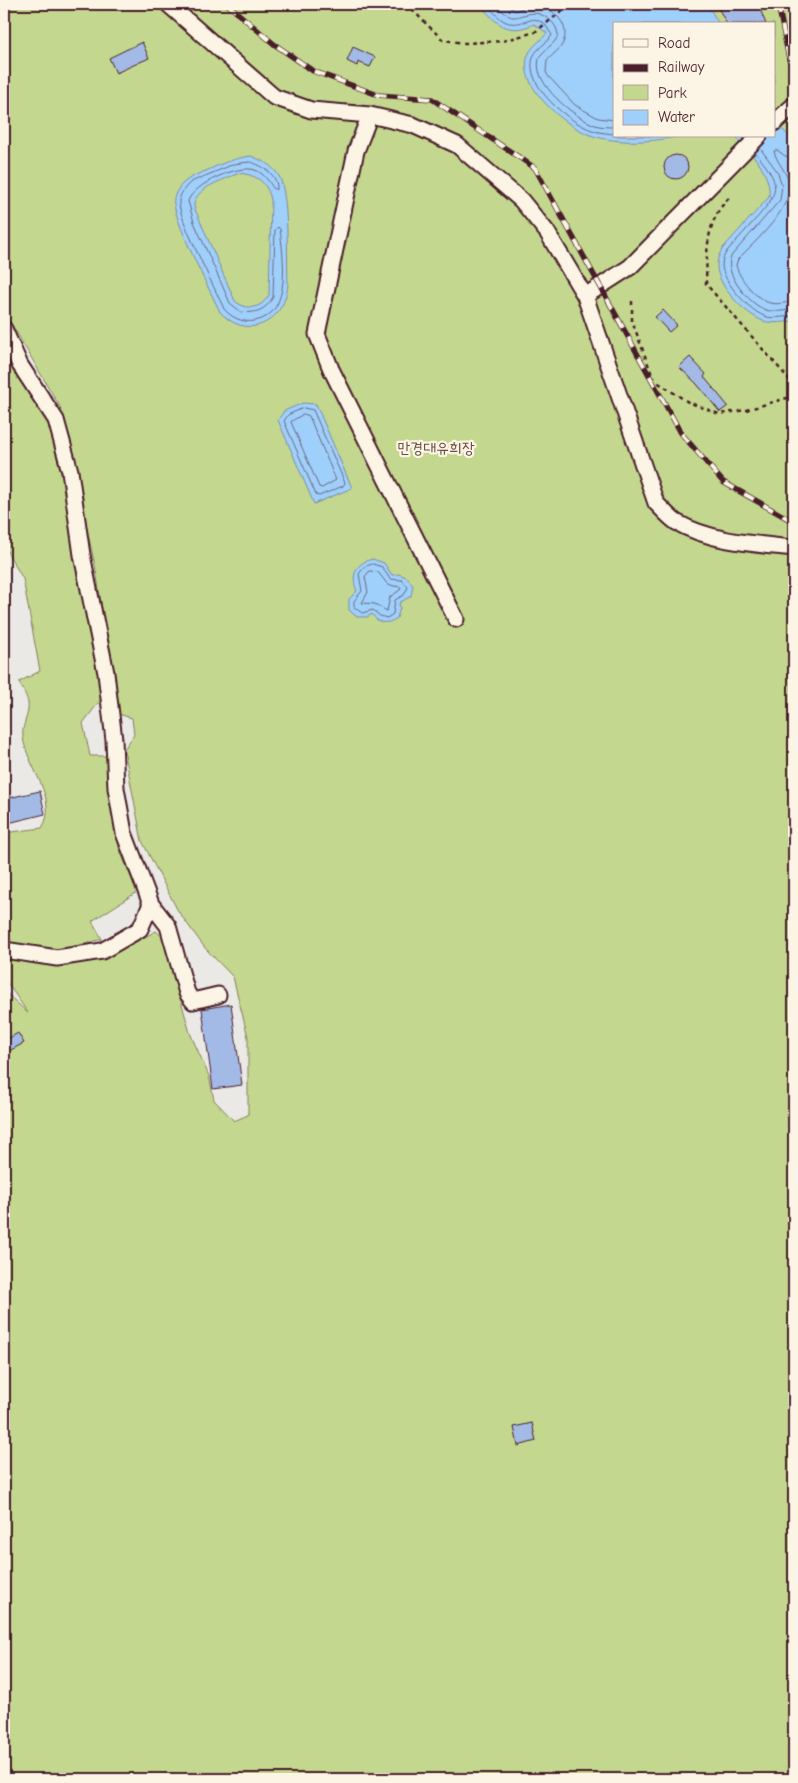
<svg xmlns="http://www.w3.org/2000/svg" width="798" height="1783" font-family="'Comic Neue','Poor Story',sans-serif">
  <rect width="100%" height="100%" fill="#eae9e5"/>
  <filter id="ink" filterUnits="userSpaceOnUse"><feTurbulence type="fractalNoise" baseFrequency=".02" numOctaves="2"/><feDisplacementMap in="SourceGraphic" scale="10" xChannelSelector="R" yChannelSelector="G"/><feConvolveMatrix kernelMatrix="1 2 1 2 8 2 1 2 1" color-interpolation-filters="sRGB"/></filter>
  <g filter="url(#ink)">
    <path fill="#c3d88e" stroke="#867c5c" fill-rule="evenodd" d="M4,4H794V1779H4V991L28,1013L4,978V956L59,966L108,957L156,931L169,943L176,983L190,1033L209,1076L214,1100L234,1121L248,1115V1037L233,977L205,948L178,911L142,841L124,749L134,735L132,718L118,714L96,570L60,407L4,311ZM614,24H774V136H614Z
      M4,343L24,385L48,422L68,501L102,698L83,723L90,756H106L119,848L137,892L92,921L102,939C61,951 46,952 4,943V833L42,828C60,800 26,765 23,737C21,726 30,714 28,703C27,696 22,688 19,682L40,671L23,579L4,546Z"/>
    <path fill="#9fd0fc" stroke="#7d89a8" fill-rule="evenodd" d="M480,4H707L719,24H614V136H680C654,142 619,144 593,136C565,127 514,84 529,53C533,45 542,40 547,33L534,24C508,36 496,24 480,4Z
      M774,122L794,140V321C784,322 773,324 763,321C745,314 717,286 717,266C717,258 720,253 723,248L769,197C772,174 751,152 735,136H774Z
      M251,156C263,161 272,165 279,176C289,194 287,261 288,284C285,322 248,342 220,312C211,292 170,215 174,198C179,181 193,176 208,170C223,163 235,158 251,156ZM239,173C256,175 267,181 271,200L269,295C261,309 247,311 235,301L194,207C193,188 224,180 239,173Z
      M303,403L316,404L352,488L314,504L278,420L284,411Z
      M373,559L384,563L392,575L399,574L408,578L413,586L411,596L399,603L400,608L397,618C387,625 378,624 372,614L367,617H357L349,610V599L357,591C350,576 356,562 373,559Z"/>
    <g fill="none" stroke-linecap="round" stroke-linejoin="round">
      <path stroke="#6c667f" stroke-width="1" d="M487,4C504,25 508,27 534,19L544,23L552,35C548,43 538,47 534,55C521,84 570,124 595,131C601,133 608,133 614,134
        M495,4C516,25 511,15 535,13C546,15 557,23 558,35C555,46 542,49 539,59C532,84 574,117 595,125C601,127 608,127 614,127
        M505,4L515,11C522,9 527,5 534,5C550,5 570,23 564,40C562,49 552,54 547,61L546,72L548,76L575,105L598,118L614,120
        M760,148L777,171L782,185L780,200L732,255C721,272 750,305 766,310C775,313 785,310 794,310
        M755,152C782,185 781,191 754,221C745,231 736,241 727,251C724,256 722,259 722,265C722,281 751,313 767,317C775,319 785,316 794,316
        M794,157L785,156L777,150L774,151C776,161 786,171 789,182C794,207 755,242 738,259L736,265C738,277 757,300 770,303C778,305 787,302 794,302
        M251,162C263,166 278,175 277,189H274C269,182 264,173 255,170C238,164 194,184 188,201L194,222L230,303L241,312C256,314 266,310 273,297L275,230L278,227L280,229C283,256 293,314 255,321C243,323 232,318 224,309C216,290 177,216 179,201C180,194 185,187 191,182L234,164Z
        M304,408L313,410L345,483L343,486L319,496L316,495L284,421L288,415Z
        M304,414L309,416L336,480L322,488L319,487L291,422Z
        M373,564L382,567L390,579L402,580L408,587L404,595L395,600L393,614L387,618L380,616L373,610L362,613L354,607V601L362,591L359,574L364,567Z
        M370,571L378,572L388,585L401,587L400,590L390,597L387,611L375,604L362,603L368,592L365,577Z"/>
    </g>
    <path fill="#a3bae7" stroke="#4a1f2b" d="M716,4H758L766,24H727Z
      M142,42L149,58L116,73L109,58Z
      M353,47L375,57L370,67L358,62L357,66L347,61Z
      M664 167a12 12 0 1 1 24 0a12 12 0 1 1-24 0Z
      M663,310L677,325L669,332L655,317Z
      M690,357L706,374L704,377L728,406L720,412L696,383L679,367Z
      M40,791L45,814L4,824V799Z
      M231,1004L242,1085L213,1089L202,1009Z
      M18,1033L24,1043L7,1052L4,1041Z
      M532,1423L536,1441L518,1446L514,1427Z"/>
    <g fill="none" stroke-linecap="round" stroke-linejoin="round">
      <defs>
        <path id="minor" d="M168,4L274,97L311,110L370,115L413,125L457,145L521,200L547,232L585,296L656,503C662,509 669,517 676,522C711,542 755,544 794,548
          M370,115L356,151L317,334L331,369L456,619
          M774,123L794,105
          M585,296L630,267L759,136
          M4,329L20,365L56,420L70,471L82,555L106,673L114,740L116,788L124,833L151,904L168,926L187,993L193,1001L218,995
          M4,950L57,958L102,951L140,929L151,904"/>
      </defs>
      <use href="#minor" stroke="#4a1f2b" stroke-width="19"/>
      <path stroke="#4a1f2b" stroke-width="2.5" stroke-dasharray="4 4" stroke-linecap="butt" d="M406,4L443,40L465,43L503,41L535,32L570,5L569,4
        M729,198C705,221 707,253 706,284L794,385
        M632,301V321L654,380L688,402L719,414L746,410L794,396"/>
      <use href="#minor" stroke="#fcf5e5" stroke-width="15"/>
      <defs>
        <path id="rail" d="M227,4L274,44L313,71L378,95L432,99L535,168L681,433L723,482L794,522
          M778,4L789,59L794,71"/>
      </defs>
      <use href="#rail" stroke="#4a1f2b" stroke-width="5.5"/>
      <use href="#rail" stroke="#fcf5e5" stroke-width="4" stroke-dasharray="11" stroke-linecap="butt"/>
    </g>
  </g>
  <g text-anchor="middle" stroke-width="4.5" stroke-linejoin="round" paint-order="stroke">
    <g font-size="16" fill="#684d44" stroke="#fcf5e5">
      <text x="436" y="453">만경대유희장</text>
    </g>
  </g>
  <rect width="798" height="1783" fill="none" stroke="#fcf5e5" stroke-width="20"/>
  <rect x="10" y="10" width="778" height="1763" fill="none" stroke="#4a1f2b" stroke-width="2" filter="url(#ink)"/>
  <rect x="613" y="22" width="162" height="115" fill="#fcf5e5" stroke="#b59f9b"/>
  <rect x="623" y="39" width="25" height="8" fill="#fcf5e5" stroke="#b59f9b"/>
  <text x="658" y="48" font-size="15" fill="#4a1f2b">Road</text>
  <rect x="623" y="64" width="25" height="8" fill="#4a1f2b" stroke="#b59f9b"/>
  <text x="658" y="72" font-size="15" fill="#4a1f2b">Railway</text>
  <rect x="623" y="85" width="25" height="15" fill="#c3d88e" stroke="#b59f9b"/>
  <text x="658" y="98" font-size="15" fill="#4a1f2b">Park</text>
  <rect x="623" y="110" width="25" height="15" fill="#9fd0fc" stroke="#b59f9b"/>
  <text x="658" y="122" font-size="15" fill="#4a1f2b">Water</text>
</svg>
